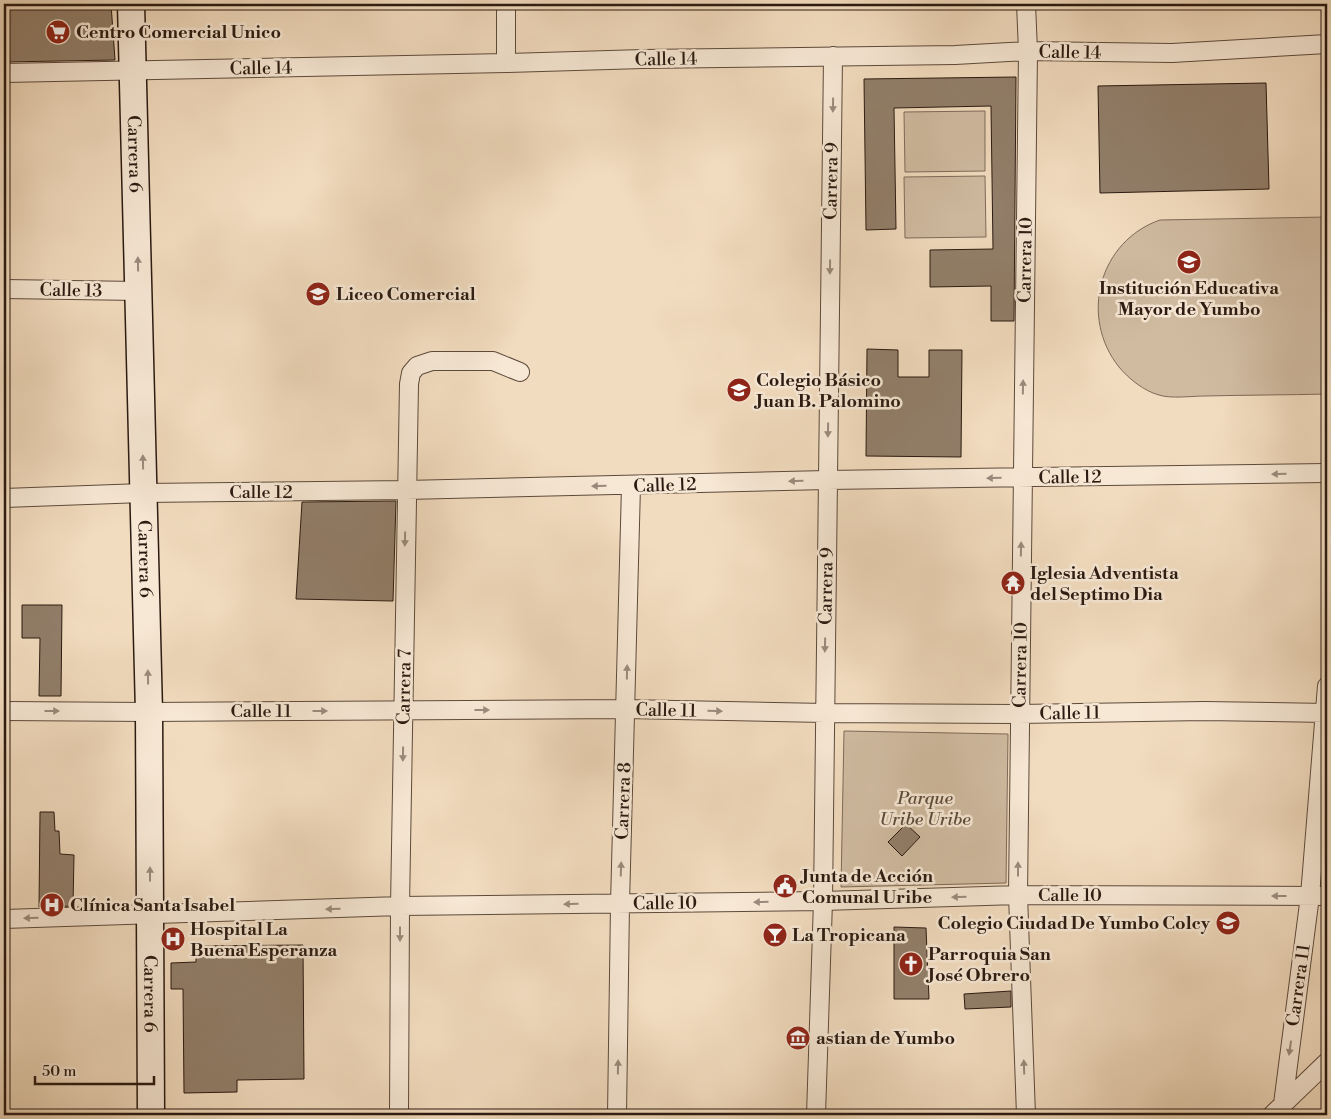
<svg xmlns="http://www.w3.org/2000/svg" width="1331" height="1119" font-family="'Libre Bodoni',serif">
  <rect width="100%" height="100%" fill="#f2dcbf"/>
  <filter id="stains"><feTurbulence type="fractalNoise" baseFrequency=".004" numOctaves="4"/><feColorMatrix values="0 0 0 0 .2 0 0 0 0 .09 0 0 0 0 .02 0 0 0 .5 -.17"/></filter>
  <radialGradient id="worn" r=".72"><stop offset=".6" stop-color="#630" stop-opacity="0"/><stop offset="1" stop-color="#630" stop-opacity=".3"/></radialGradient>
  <path fill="#d0bba1" stroke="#7e6a59" d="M985,111V171L905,172L904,112Z
    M985,176L986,237L905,238L904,177Z
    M1327,217V394C1287,395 1246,395 1205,396C1192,396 1171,399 1159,395C1144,391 1129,379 1119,367C1079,317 1099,241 1160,220Z
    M844,731L1008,734L1006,883L841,887Z"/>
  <path fill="#927f6b" stroke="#2b1a11" d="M4,4H111L115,60L4,62Z
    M1016,77L1014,321H991V286L930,287V250L993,249L991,106L894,108L896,229L866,230L864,79Z
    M1266,83L1269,189L1100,193L1098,86Z
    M867,349L898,350V377H929V350H962L961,457L866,456Z
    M396,501L393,601L296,599L302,502Z
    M22,605H62L61,696H39L40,638H22Z
    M40,812H54L55,831H59L60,854L74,855L73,906L39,907Z
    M906,824L920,837L902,856L888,842Z
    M894,927L926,928L929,999H894Z
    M303,945L304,1079L237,1080V1092L184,1093L183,989H171V963L196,962V946Z
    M1011,991V1007L965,1009L964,994Z"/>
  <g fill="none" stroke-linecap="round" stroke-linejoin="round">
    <defs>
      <path id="street" d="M506,63V4
        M4,73L506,63L643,59L955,55L1028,51L1172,53L1327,44
        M4,289L138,291
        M4,498L143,493L406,490L827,480L1327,473
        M4,711L149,712L626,709L825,713L1019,714L1204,711L1327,713
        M4,919L400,906L823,901L1018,895L1327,896
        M1283,1104L1310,896L1327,686
        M399,1115L400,906L409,384L411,373L417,366L432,361H493L520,372
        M617,1115L620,904L631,486
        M816,1115L823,901L833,56
        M1026,1115L1018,895L1028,51L1026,4
        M1272,1115L1327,1062"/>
      <g id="secondary">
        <path id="s1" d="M131,4L149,712L151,1115"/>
      </g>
    </defs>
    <use href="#street" stroke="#5d4a3c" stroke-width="20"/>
    <use href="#secondary" stroke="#2b1a11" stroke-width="29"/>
    <use href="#street" stroke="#f7e8d5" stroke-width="18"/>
    <use href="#secondary" stroke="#f7e8d5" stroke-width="26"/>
  </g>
  <defs><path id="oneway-solid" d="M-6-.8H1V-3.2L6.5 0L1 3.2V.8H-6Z" transform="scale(1.25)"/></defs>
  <g fill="#9b8b7d">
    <use href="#oneway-solid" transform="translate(833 105) rotate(91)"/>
    <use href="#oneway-solid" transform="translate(138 264) rotate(-91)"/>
    <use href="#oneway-solid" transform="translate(830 267) rotate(91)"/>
    <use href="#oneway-solid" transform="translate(1023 387) rotate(-89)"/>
    <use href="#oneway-solid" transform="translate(828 430) rotate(91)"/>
    <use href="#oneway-solid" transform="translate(143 462) rotate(-91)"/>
    <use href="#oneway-solid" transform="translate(1279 474) rotate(179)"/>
    <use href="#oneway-solid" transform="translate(994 478) rotate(179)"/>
    <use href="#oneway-solid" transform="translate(796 481) rotate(178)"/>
    <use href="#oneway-solid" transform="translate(599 486) rotate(179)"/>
    <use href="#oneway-solid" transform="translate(405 539) rotate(91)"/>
    <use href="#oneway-solid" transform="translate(1021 549) rotate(-89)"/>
    <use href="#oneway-solid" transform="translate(825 645) rotate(91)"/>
    <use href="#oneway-solid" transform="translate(627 672) rotate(-89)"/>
    <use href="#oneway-solid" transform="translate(148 677) rotate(-91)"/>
    <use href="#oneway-solid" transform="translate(482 710)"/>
    <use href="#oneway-solid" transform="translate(52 711)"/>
    <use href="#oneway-solid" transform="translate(320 711)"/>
    <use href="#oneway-solid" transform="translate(715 711) rotate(1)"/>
    <use href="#oneway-solid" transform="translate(403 754) rotate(91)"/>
    <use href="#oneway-solid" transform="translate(621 869) rotate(-88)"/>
    <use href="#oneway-solid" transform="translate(1018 869) rotate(-90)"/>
    <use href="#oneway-solid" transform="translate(150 874) rotate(-90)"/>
    <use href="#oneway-solid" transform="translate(1279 896) rotate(-180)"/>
    <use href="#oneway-solid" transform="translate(959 897) rotate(178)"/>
    <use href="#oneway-solid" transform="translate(761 902) rotate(179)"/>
    <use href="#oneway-solid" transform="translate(571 904) rotate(179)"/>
    <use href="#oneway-solid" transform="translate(333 909) rotate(178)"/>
    <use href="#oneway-solid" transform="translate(31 918) rotate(178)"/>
    <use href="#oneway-solid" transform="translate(400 934) rotate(90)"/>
    <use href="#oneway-solid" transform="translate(1290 1048) rotate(98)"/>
    <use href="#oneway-solid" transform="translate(618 1067) rotate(-89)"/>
    <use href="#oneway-solid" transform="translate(1024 1067) rotate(-92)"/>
  </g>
  <defs>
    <symbol id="supermarket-disc" viewBox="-11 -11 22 22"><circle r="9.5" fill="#8f2418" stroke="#f7e8d5"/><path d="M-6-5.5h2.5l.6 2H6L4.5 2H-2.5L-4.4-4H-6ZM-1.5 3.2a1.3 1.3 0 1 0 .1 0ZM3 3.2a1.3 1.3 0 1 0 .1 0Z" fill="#fff"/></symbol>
    <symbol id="school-disc" viewBox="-11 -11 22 22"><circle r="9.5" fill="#8f2418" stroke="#f7e8d5"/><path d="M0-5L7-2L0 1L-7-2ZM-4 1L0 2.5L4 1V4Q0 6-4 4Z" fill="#fff"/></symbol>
    <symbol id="temple-disc" viewBox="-11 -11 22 22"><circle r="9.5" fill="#8f2418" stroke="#f7e8d5"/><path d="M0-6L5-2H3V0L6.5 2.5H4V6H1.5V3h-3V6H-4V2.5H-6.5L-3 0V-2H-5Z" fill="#fff"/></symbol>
    <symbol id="civic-disc" viewBox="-11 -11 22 22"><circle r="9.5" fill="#8f2418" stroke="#f7e8d5"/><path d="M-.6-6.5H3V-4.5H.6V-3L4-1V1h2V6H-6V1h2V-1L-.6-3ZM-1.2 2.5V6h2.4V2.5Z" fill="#fff"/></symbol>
    <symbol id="hospital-disc" viewBox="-11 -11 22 22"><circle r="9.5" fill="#8f2418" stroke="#f7e8d5"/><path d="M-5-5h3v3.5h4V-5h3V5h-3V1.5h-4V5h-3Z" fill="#fff"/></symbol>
    <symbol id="bar-disc" viewBox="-11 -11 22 22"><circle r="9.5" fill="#8f2418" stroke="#f7e8d5"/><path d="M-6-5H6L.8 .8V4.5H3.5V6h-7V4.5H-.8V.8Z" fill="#fff"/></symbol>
    <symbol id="church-disc" viewBox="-11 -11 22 22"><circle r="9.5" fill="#8f2418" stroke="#f7e8d5"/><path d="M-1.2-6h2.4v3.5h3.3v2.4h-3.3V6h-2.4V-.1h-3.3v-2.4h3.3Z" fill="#fff"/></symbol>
    <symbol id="museum-disc" viewBox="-11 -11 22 22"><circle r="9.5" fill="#8f2418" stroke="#f7e8d5"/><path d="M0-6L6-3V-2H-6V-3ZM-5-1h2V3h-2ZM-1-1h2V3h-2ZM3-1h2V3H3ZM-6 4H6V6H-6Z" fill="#fff"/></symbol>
  </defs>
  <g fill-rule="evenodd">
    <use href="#supermarket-disc" x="44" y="18" width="28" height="28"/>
    <use href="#school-disc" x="1175" y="248" width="28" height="28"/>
    <use href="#school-disc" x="304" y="280" width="28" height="28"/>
    <use href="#school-disc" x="725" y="376" width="28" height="28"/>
    <use href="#temple-disc" x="999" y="569" width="28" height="28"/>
    <use href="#civic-disc" x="771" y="872" width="28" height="28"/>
    <use href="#hospital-disc" x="38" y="891" width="28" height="28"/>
    <use href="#school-disc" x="1214" y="909" width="28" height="28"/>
    <use href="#bar-disc" x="761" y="921" width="28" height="28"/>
    <use href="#hospital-disc" x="159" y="925" width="28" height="28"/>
    <use href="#church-disc" x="897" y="950" width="28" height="28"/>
    <use href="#museum-disc" x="784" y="1024" width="28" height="28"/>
  </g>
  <g text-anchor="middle" stroke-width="5" stroke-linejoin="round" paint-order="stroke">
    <g font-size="18" font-weight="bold" fill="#2b1a11" stroke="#f7e8d5" text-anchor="start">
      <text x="76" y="38">Centro Comercial Unico</text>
      <text x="1189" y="294" text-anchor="middle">Institución Educativa<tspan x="1189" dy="21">Mayor de Yumbo</tspan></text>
      <text x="336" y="300">Liceo Comercial</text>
      <text x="756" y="386">Colegio Básico<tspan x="756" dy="21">Juan B. Palomino</tspan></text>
      <text x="1030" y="579">Iglesia Adventista<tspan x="1030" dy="21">del Septimo Dia</tspan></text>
      <text x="802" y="882">Junta de Acción<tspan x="802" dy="21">Comunal Uribe</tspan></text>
      <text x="70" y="911">Clínica Santa Isabel</text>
      <text x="1210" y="929" text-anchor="end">Colegio Ciudad De Yumbo Colcy</text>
      <text x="190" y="935">Hospital La<tspan x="190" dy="21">Buena Esperanza</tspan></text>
      <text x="792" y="941">La Tropicana</text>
      <text x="928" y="960">Parroquia San<tspan x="928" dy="21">José Obrero</tspan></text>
      <text x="816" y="1044">astian de Yumbo</text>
    </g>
    <g font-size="18" fill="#2b1a11" stroke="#f7e8d5">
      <text transform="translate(1070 52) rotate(1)" y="6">Calle 14</text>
      <text transform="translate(666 59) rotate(-1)" y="6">Calle 14</text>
      <text transform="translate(261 68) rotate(-1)" y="6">Calle 14</text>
      <text dy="6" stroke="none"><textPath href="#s1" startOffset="150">Carrera 6</textPath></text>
      <text transform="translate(831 181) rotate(-89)" y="6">Carrera 9</text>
      <text transform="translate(1025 260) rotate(-89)" y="6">Carrera 10</text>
      <text transform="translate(71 290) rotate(1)" y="6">Calle 13</text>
      <text transform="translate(1070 477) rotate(-1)" y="6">Calle 12</text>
      <text transform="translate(665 485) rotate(-2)" y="6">Calle 12</text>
      <text x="261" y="498">Calle 12</text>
      <text dy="6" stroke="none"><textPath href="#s1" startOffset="555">Carrera 6</textPath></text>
      <text transform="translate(826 586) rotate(-89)" y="6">Carrera 9</text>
      <text transform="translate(1020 665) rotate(-89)" y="6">Carrera 10</text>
      <text transform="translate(404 687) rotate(-89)" y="6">Carrera 7</text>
      <text transform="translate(666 710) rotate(1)" y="6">Calle 11</text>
      <text x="261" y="717">Calle 11</text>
      <text transform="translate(1070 713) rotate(-1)" y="6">Calle 11</text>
      <text transform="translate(623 801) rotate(-88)" y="6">Carrera 8</text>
      <text x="1070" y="901">Calle 10</text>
      <text transform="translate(665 903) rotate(-1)" y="6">Calle 10</text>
      <text transform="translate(1298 985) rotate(-82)" y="6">Carrera 11</text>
      <text dy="6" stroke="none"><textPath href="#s1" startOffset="990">Carrera 6</textPath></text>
    </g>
    <g font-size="18" font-style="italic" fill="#5d4a3c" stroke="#f7e8d5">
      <text x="925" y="804">Parque<tspan x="925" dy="21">Uribe Uribe</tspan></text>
    </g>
  </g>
  <rect width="1331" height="1119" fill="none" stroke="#f2dcbf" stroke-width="20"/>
  <rect x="5" y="5" width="1321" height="1109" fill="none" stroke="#2b1a11" stroke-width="2.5"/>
  <rect x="10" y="10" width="1311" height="1099" fill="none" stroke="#2b1a11"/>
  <path d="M35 1076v8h119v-8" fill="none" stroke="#2b1a11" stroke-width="2.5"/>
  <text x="42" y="1076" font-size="15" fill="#2b1a11" stroke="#f7e8d5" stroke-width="4" paint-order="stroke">50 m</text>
  <rect width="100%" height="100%" filter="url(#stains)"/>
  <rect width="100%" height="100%" fill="url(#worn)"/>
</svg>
